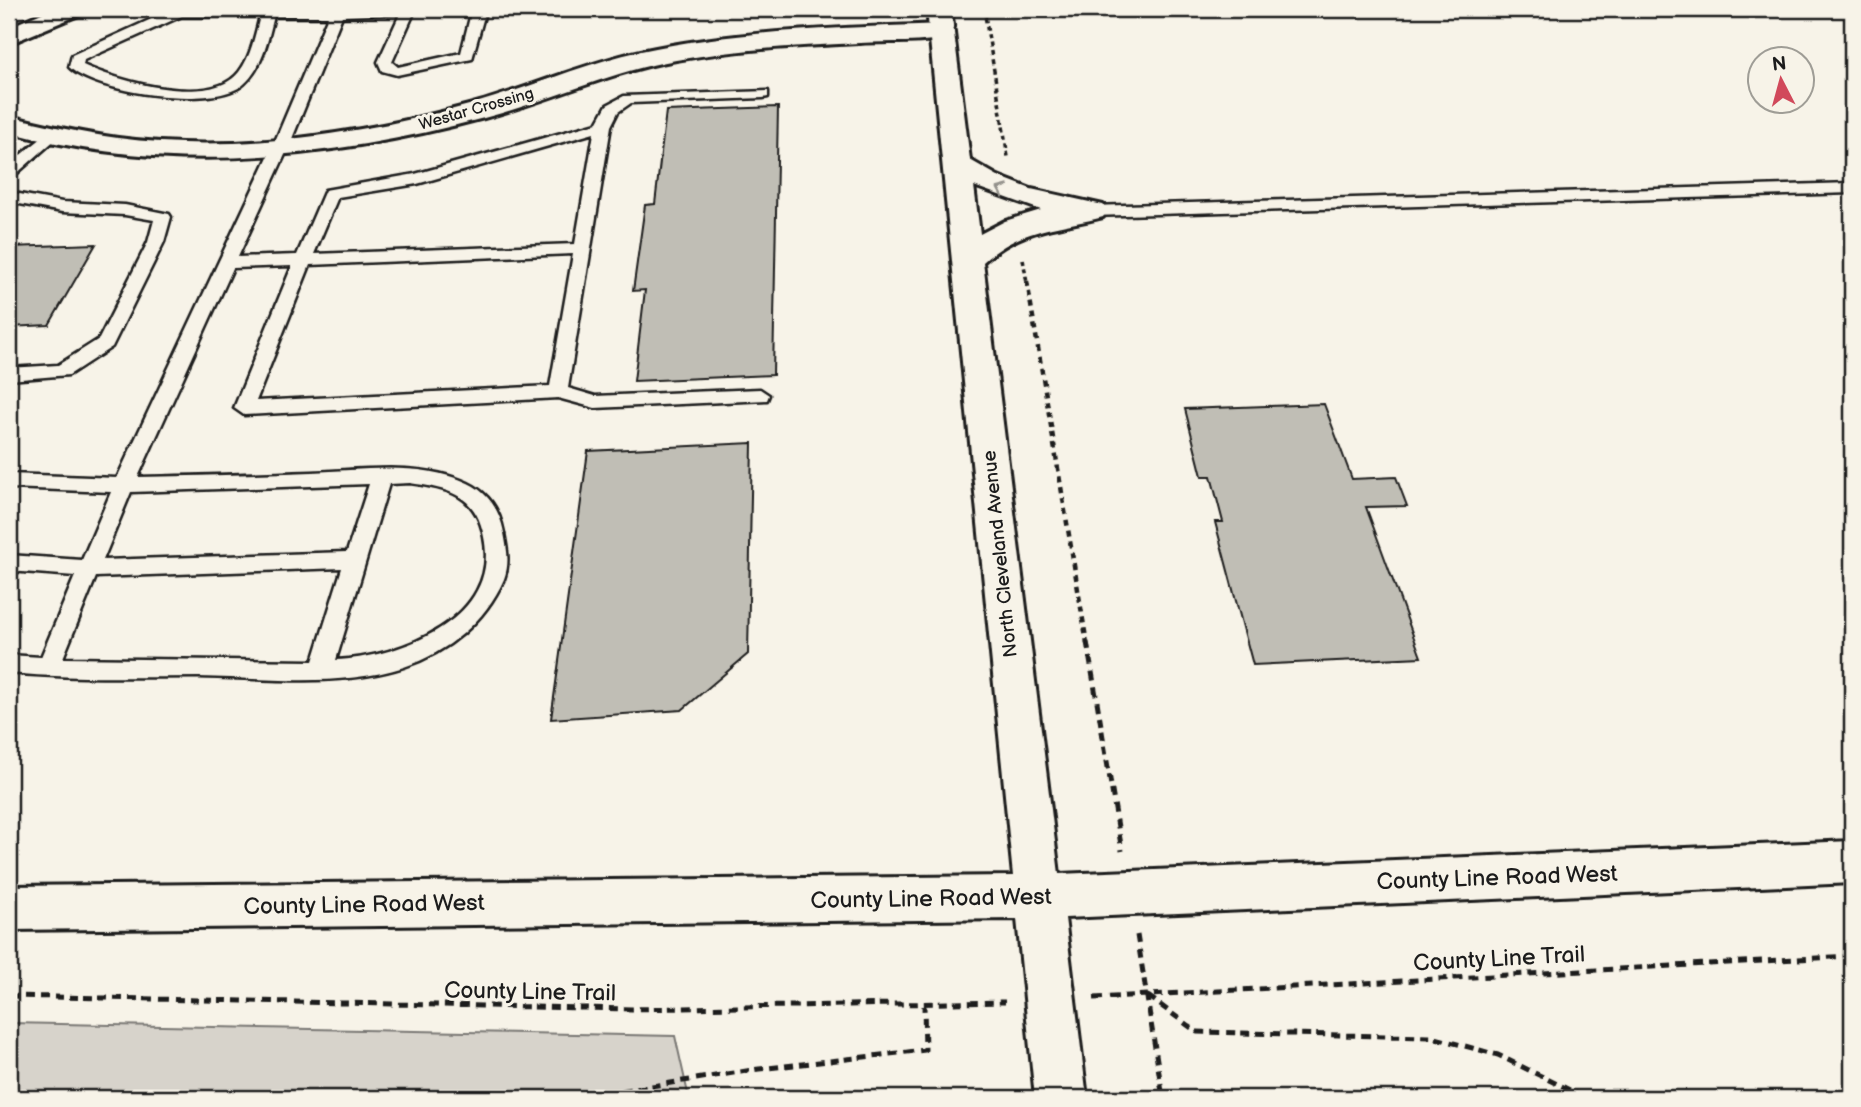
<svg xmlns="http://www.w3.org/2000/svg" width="1861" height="1107" font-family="'Balsamiq Sans',sans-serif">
  <rect width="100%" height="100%" fill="#f7f3e8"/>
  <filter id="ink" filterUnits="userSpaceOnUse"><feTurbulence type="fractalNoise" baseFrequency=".0143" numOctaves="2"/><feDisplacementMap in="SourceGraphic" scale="14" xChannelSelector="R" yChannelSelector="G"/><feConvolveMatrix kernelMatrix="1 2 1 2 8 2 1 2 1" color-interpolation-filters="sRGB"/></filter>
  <g filter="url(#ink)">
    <path fill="#d7d3cb" stroke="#7a7874" stroke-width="2" d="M9,1023L675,1036L689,1098H9Z"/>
    <path fill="#c0beb5" stroke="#1c1c1c" stroke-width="2" d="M778,107L773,375L634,381L645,290L633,291L645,205L655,204L666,111Z
      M96,244L49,325L9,327V247Z
      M1324,404L1352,479L1396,477L1407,506L1366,507L1421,657L1253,665L1215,522H1223L1211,476H1202L1185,409Z
      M752,443L748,654L682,710L551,719L588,451Z"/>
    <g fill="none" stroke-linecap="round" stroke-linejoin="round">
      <defs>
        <path id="service" d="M164,9H433L431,12L414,13L392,62L398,67L461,53L472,9H486L472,59L397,75L382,71L378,62L400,14L342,16L289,146L238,257L297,255L325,190L415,174L597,123L607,105L624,96L768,91V97L763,98L631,103L618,112L611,126L568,388L595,396L760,389L769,395L767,400L595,408L558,398L244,415L234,408L292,266L233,268L138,477C196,476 254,474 312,472C363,470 421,461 468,483C489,493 500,511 504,533C507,549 510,563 504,579C485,622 448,652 404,667C339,688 266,678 199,677C136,677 72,679 9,673V655L41,657L75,576L9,571V555L82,560L111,492L9,488V474L117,478L273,146L328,16H274C268,39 263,67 244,84C216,110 94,93 69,67L72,55L167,12ZM182,16H260C255,35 251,57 239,72C211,108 118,81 83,65L84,60ZM594,133L575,244L314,254L338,197L417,184ZM573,254L550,386L256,401L310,265ZM410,483C449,489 476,494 484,537C501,619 400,657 336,660L389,484ZM369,484L347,552L103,560L131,492ZM342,568L313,661L63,658L96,577Z
          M52,130L57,132V138L15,175L9,177V164Z
          M1852,183V193L1092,216L1084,211L1092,206Z
          M9,192L62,202L125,205L169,214L171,217L164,242L112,347L69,375L9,380V368L58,365L99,339L148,242L154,220L125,215L62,212L9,202Z"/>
        <path id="minor" d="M51,9H84L81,14L9,44V27Z
          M941,24L950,27L954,32L950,37C922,44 889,41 860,43C799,46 737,49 676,60C609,72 549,101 484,118C328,160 165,175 9,132V116C45,125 81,133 118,138C232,153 358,135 469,105C527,89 582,64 641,51C739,30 841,28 941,24Z"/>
        <path id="secondary" d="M927,9H951L970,160L998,176L1031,189L1103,205L1107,211L1103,217C1057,229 1022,227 983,262L1059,874L1852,841V883L1065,918L1087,1098H1035L1017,919L9,930V886L1013,876ZM974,186L1041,210L1005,221L980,234Z"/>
      </defs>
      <use href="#service" stroke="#1c1c1c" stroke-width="5"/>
      <use href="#minor" stroke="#1c1c1c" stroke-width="6"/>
      <use href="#secondary" stroke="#1c1c1c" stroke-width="6"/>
      <path stroke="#1c1c1c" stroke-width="3.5" stroke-dasharray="5 3.5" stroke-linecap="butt" d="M984,9L1008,157
        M1023,259L1027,283"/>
      <path stroke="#1c1c1c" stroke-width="4.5" stroke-dasharray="6 5" stroke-linecap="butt" d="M1027,281L1087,644"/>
      <path stroke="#1c1c1c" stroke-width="5" stroke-dasharray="9 6" stroke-linecap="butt" d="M1087,642L1122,851
        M1137,935L1163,1098
        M9,996L632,1009L1005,1002
        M1148,996L1197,1032L1432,1037L1498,1055L1586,1098
        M1094,998L1852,956
        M609,1098L620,1091L759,1069L925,1050L924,1006"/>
      <use href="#service" fill="#f7f3e8" fill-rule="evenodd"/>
      <use href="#minor" fill="#f7f3e8" fill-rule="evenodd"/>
      <use href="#secondary" fill="#f7f3e8" fill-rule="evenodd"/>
    </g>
    <defs><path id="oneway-chevron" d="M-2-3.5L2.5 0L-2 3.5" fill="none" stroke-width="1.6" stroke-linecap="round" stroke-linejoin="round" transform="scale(1.75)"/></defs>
    <use stroke="#94928c" href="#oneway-chevron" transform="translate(1002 190) rotate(-157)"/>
  </g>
  <g text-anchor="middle" stroke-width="6" stroke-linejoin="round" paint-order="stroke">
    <g font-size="16" fill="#1c1c1c" stroke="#f7f3e8">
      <text transform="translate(476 108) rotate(-16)" y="6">Westar Crossing</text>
    </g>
    <g font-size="19" fill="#1c1c1c" stroke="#f7f3e8">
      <text transform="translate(999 554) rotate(-96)" y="7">North Cleveland Avenue</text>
    </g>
    <g font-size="23" fill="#1c1c1c" stroke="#f7f3e8">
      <text transform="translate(1497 877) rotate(-2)" y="8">County Line Road West</text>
      <text transform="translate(931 898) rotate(-1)" y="8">County Line Road West</text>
      <text transform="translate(364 904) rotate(-1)" y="8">County Line Road West</text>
      <text transform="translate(1499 958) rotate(-3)" y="8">County Line Trail</text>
      <text transform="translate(530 991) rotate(1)" y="8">County Line Trail</text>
    </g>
  </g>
  <rect width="1861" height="1107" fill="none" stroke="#f7f3e8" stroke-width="35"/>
  <rect x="18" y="18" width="1826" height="1072" fill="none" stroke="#1c1c1c" stroke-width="2.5" filter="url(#ink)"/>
  <g transform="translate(1781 80) rotate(354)"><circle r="33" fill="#f7f3e8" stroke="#9f9d96" stroke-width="2"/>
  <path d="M0-5L12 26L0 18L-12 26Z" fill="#d1495b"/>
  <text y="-10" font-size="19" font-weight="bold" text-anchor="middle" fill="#1c1c1c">N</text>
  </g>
</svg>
